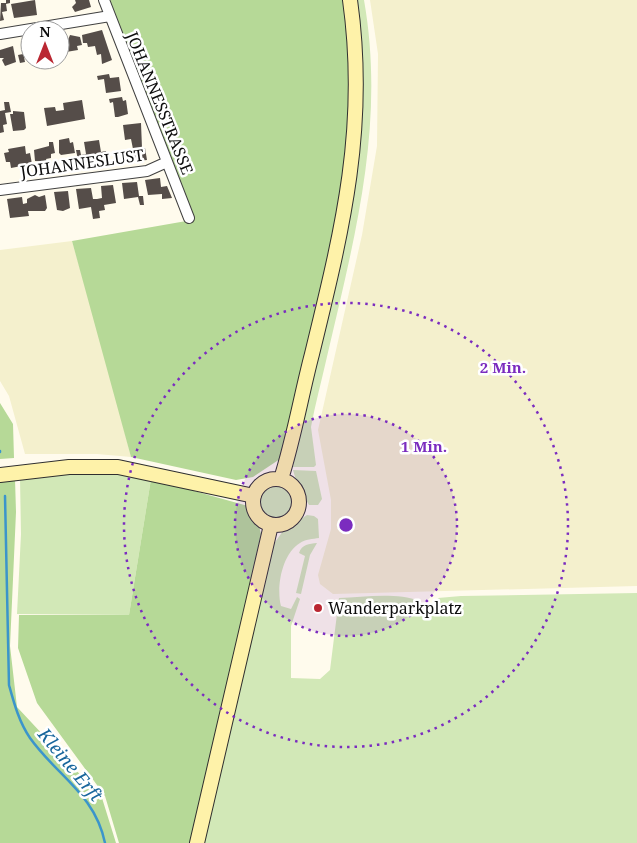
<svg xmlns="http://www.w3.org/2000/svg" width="637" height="843" font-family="'Noto Serif',serif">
  <rect width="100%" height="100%" fill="#fffbed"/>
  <path fill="#f4f0cd" d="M370,0H637V586L333,594L320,584L318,575L331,529V500L318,430L362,235L377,146L378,54Z
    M72,241L105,355L131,457L97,454H25L9,396L0,381V250Z"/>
  <path fill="#d2e8b7" d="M354,0H364C386,125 354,240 326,361C321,383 315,405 311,427L316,465L314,467H293C314,351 353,233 362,117C365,78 358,39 354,0Z
    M293,470L316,471L322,499L318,505H309L297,484Z
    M68,472L117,473L151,479L129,615L17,614L21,534L20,478Z
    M257 502a20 20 0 1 1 40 0a20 20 0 1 1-40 0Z
    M307,515L314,516L318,519L319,538C313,539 305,539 300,543C282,554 276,587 281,606L291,609L297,597L300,599L291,626V678L320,679L330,670L339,598C364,597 396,592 420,601V605L436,603L438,598L461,596L637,593V843H202L273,545L283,531Z
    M317,543L310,555L301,594L296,593L305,556L299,553C302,544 309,544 317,543Z"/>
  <path fill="#b6d997" d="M110,0H345L352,92L345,182L295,405L280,459L253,477L236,480L131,457L72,241L192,220L149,110Z
    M0,403L13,424L14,458L0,459Z
    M15,479L16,512L10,646L17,707L102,798L116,843H0V481Z
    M151,479L248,506L259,526L261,534L193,843H119L105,796L37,703L18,648L19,615H129Z"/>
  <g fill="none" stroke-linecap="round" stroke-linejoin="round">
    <path stroke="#3b95cb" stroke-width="2.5" d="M0,451V452
      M5,496L9,685C14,703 19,722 30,738C57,776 95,794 105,843"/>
  </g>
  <path fill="#554d49" d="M6,0H10V3L6,4L7,11L2,12L4,20L0,21L1,3H6Z
    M35,0L37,15L14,18L11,4Z
    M75,0H89L91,7L75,12L72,7L76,3Z
    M102,30L112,60L102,64L101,54L97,55L95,46L88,47L87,43H83L82,35Z
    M70,35L80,37L82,45L77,46L78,50L60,53V41L68,40Z
    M30,43V56L24,57L25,62L20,63L18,55L23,54V45Z
    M13,46L16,62L5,66L2,60L4,58H0V50Z
    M109,74L110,78L119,77L121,91L106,93L104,79L98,80L97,76Z
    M122,97L123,101L126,100L128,114L118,117H115L113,102L110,103L109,99Z
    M82,100L85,119L47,126L44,108L55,107L56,111L64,110L63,103Z
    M4,102H9L11,112L5,113L7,124L3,125L4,132L0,133V111L5,110Z
    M13,111L24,112L26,128L24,130L13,131L10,114H13Z
    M141,123L142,148H145L147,160L128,162L126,150L133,149L131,139L125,140L123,125Z
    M69,138L70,143L73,142L75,153L61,155L59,153V140Z
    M99,140L101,152L106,151L107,159L102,160V158L82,163V159L78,160L76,150H80L81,155L86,154L84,142Z
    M49,142H53L55,153L51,154V158L46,159L47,162L35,161L34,150L49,146Z
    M25,146L26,154L30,153L32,164L11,168L10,162H6L4,153L9,152L8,149Z
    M160,178L161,187L167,186L172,198L162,199V194L148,195L145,180Z
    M137,182L139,196H143L144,205H140L138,197L124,199L122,183Z
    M113,185L116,203L104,205L105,210L99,211L100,218L93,219L91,207L79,209L76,189L91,188L93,199H97L102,198L101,186Z
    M68,191L70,208L63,211L57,210L54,192Z
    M35,195L39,197L45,195L47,208L45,211H28L29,216L10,218L7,199L22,197L23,204L27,203V199Z"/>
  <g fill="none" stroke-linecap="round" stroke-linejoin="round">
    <defs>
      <path id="street" d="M104,0L189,218
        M0,34L110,16
        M0,190L147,171L167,162"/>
      <path id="secondary" d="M0,475L69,467H118L254,496
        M253 502a23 23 0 1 1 46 0a23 23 0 1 1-46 0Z
        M281,479C294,438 301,396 312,354C342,231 368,128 350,0
        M197,843L271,525"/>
    </defs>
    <use href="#street" stroke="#404040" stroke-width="12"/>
    <use href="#secondary" stroke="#2f2f2f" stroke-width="16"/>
    <use href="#street" stroke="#fff" stroke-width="10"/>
    <use href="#secondary" stroke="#fef2a9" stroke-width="14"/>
  </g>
  <circle cx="346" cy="525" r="111" fill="#7b2cbf" fill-opacity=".12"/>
  <g fill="none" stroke="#7b2cbf" stroke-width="2.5" stroke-dasharray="2.5 5">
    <circle cx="346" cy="525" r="111"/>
    <circle cx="346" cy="525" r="222"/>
  </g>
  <circle fill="#ba2732" stroke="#fff" stroke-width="2" cx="318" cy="608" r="5"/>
  <g text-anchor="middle" stroke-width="5" stroke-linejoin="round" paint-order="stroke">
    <g font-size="16" fill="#0d0d0d" stroke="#fff">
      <text transform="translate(160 103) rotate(68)" y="6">JOHANNESSTRASSE</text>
      <text transform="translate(82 163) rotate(-8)" y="6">JOHANNESLUST</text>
    </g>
    <g font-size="16" fill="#0d0d0d" stroke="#fff" text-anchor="start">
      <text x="328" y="614">Wanderparkplatz</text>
    </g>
    <g font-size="18" font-style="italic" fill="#18669c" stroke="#fff">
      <text transform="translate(70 765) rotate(50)" y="6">Kleine Erft</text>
    </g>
  </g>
  <circle cx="346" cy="525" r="8" fill="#7b2cbf" stroke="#fff" stroke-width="2.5"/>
  <g font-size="15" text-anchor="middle" font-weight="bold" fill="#7b2cbf" stroke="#fff" stroke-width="5" stroke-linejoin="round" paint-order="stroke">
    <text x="503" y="373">2 Min.</text>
    <text x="424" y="452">1 Min.</text>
  </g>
  <g transform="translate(45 45)"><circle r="24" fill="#ffffff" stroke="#9e9e9e"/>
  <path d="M0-4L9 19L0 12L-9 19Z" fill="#ba2732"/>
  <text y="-8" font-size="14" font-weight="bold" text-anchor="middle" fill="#0d0d0d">N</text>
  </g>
</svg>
